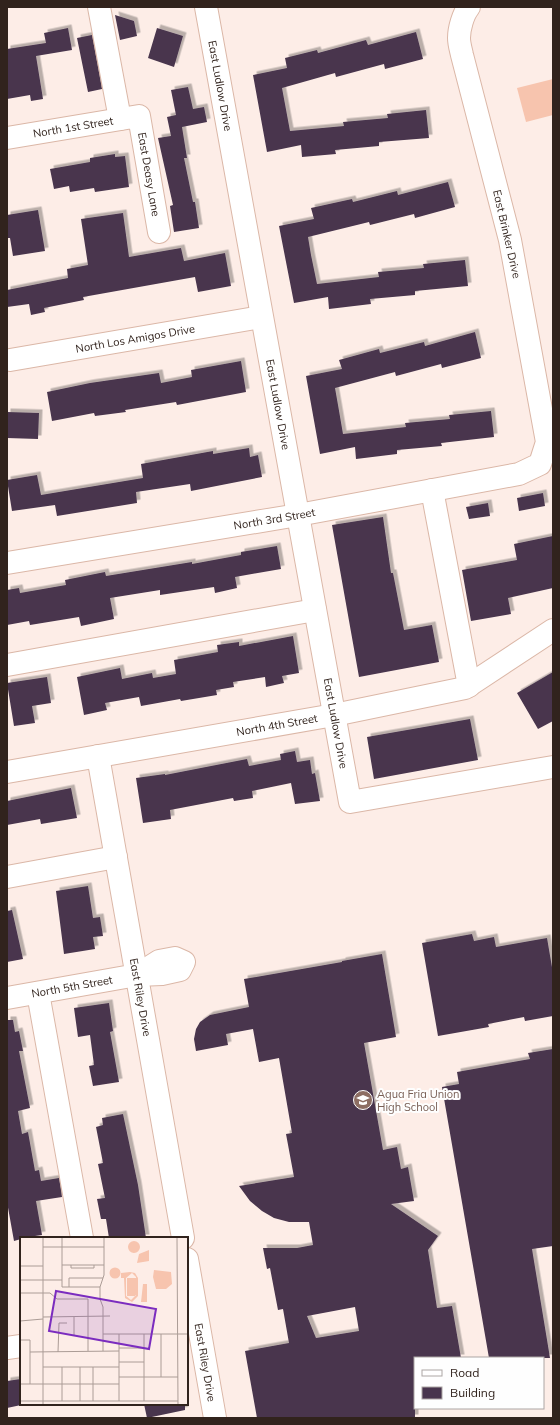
<svg xmlns="http://www.w3.org/2000/svg" width="560" height="1425" font-family="Mulish,sans-serif">
  <defs>
    <filter id="shadow"><feDropShadow dx="3.5" dy="-3.5" stdDeviation="0" flood-color="#0004"/></filter>
  </defs>
  <rect width="100%" height="100%" fill="#fdede7"/>
  <path fill="#f7c4ae" d="M553,79V115L526,122L517,88Z"/>
  <path fill="#48354d" fill-rule="evenodd" filter="url(#shadow)" d="M115,15L134,21L137,36L120,40Z
    M68,28L72,50L36,56L43,99L31,101L30,95L7,99V49L46,43L44,33Z
    M157,28L183,36L174,67L148,58Z
    M416,32L423,59L385,69L384,64L336,77L335,73L282,88L290,131L344,126L343,122L388,118L387,114L426,110L429,138L379,142V146L335,150L336,154L302,157L301,145L267,152L253,75L287,68L285,58L317,50L318,53L366,40L368,45Z
    M92,35L102,89L88,92L77,38Z
    M188,87L193,109L204,107L207,122L182,127L187,158H184L193,202H195L199,228L174,232L170,206L173,205L158,138L171,136L167,117L176,115L171,90Z
    M115,154V157L125,156L129,187L95,192L94,188L70,192L69,186L54,189L50,169L90,162V158Z
    M448,182L455,207L415,218L414,214L370,225L369,222L308,237L311,255L317,284L379,277L378,272L424,268L423,264L465,260L468,286L415,291V295L370,299L371,304L329,309L328,297L294,303L279,226L314,219L311,208L352,199L353,202L397,191L398,195Z
    M38,210L45,251L13,256L10,238H7V215Z
    M123,213L129,257L181,248L184,261L225,253L231,286L198,292L195,277L83,297L84,300L44,308L45,312L31,315L29,304L7,307V290L68,278L67,269L88,265L81,219Z
    M475,332L481,358L442,368L441,364L396,376L395,372L335,388L338,405L343,434L406,427L405,423L450,419L449,415L491,411L494,437L441,443L442,446L397,450V454L356,459L355,447L320,454L306,376L342,369L339,360L379,349L380,353L424,342L425,346Z
    M241,361L246,392L177,405L176,402L125,410L126,412L95,416L94,413L52,421L47,392L90,383L159,373L161,383L192,377L191,370Z
    M7,412L39,413L38,439L7,438Z
    M249,448L250,457L258,455L262,477L191,491L190,484L136,492L137,503L57,516L55,505L12,511L7,480L37,475L41,495L143,478L141,464L213,451V454Z
    M543,493L545,506L519,511L517,498Z
    M488,503L490,516L469,519L466,507Z
    M383,517L391,573H393L404,630L432,625L439,662L359,677L332,525Z
    M553,536V588L508,598L511,614L471,621L462,570L517,560L514,544Z
    M277,546L281,569L235,577L237,588L215,593L214,587L160,595V590L110,598L114,619L81,626L79,617L30,625L29,621L7,625V590L19,588L20,593L66,585L65,580L105,572L106,576L192,562V564L241,555V552Z
    M293,636L299,673L282,676L284,683L266,687L265,677L233,682L234,687L216,690L217,695L181,701L180,699L141,706L139,697L105,703L107,710L84,715L77,677L120,668L122,679L152,673L153,678L176,674L174,660L218,652L217,645L239,642V646Z
    M553,672V721L538,729L517,693Z
    M47,677L51,703L32,706L35,723L14,726L7,683Z
    M470,719L478,760L374,779L367,737Z
    M295,751L297,762L310,760L312,774L315,773L320,801L295,804L291,783L252,791L253,798L234,801L233,798L170,810L171,819L143,823L136,778L165,774V775L247,759L249,766L281,760L280,754Z
    M71,788L77,818L41,824L40,819L7,825V801Z
    M88,886L93,918L100,917L103,936L93,937L95,949L64,954L56,891Z
    M12,910L23,959L7,962V911Z
    M472,934L474,941L494,937L496,947L547,938L553,973V1016L525,1021L524,1017L488,1024L489,1027L438,1036L422,943Z
    M382,954L396,1037L364,1043L383,1150L397,1147L401,1169L408,1167L414,1201L391,1204L438,1236L428,1250L437,1308L452,1306L461,1358H415V1418H257L245,1351L289,1343L283,1309L278,1310L270,1268L267,1269L263,1248H297L313,1245L309,1222H289L274,1218L262,1211L250,1201L239,1186L294,1177L286,1134L292,1133L279,1058L259,1062L253,1029L226,1034L228,1045L196,1051L194,1039L196,1029L200,1022L210,1015L249,1007L244,979L342,962V961ZM355,1307L359,1331L316,1338L307,1316Z
    M109,1003L113,1031L110,1032L119,1082L93,1086L89,1066L94,1065L90,1035L78,1037L74,1008Z
    M7,1020H13L15,1032L19,1031L23,1051H19L30,1108L18,1111L22,1134L28,1132L35,1171L39,1170L41,1181L59,1178L62,1197L36,1201L42,1235L21,1238V1239L14,1241L7,1202Z
    M553,1049V1246L532,1249L550,1358H489L442,1087L459,1084L457,1072L530,1059L528,1053Z
    M123,1114L138,1185L146,1238H109L106,1219H101L97,1199L105,1198L98,1164L103,1163L96,1127L103,1125L102,1118Z
    M21,1379V1405L7,1408V1381Z
    M144,1404H185V1410L147,1418Z"/>
  <g fill="none" stroke-linecap="round" stroke-linejoin="round">
    <defs>
      <g id="minor">
        <path d="M99,7L120,119"/>
        <path id="s1" d="M206,7L350,802L553,767"/>
        <path id="s2" d="M7,138L139,116L159,232"/>
        <path id="s3" d="M10,360L261,317"/>
        <path d="M432,490L469,686"/>
        <path id="s4" d="M7,563L298,515L519,474L540,464L547,442L510,240L462,55C461,50 459,44 459,38C459,29 463,14 469,7"/>
        <path d="M7,665L315,610"/>
        <path id="s5" d="M98,756L183,1238"/>
        <path id="s6" d="M7,772L334,715L465,688L553,630"/>
        <path d="M7,877L116,857"/>
        <path d="M38,993L82,1238"/>
        <path id="s7" d="M7,998L137,975L162,974L180,970L184,962L175,958L159,961L137,975"/>
        <path id="s8" d="M187,1259L215,1418"/>
        <path d="M7,1348L21,1346"/>
      </g>
    </defs>
    <use href="#minor" stroke="#dbb7a7" stroke-width="24"/>
    <use href="#minor" stroke="#fff" stroke-width="22"/>
  </g>
  <defs>
    <symbol id="school-disc" viewBox="-11 -11 22 22"><circle r="9.5" fill="#8d6e63" stroke="#fefefe"/><path d="M0-5L7-2L0 1L-7-2ZM-4 1L0 2.5L4 1V4Q0 6-4 4Z" fill="#fff"/></symbol>
  </defs>
  <g fill-rule="evenodd">
    <use href="#school-disc" x="352" y="1089" width="22" height="22"/>
  </g>
  <g text-anchor="middle" stroke-width="4" stroke-linejoin="round" paint-order="stroke">
    <g font-size="11" fill="#31231d" stroke="#fefefe">
      <text dy="4" stroke="none"><textPath href="#s1" startOffset="80">East Ludlow Drive</textPath></text>
      <text dy="4" stroke="none"><textPath href="#s2" startOffset="67">North 1st Street</textPath></text>
      <text dy="4" stroke="none"><textPath href="#s2" startOffset="193">East Deasy Lane</textPath></text>
      <text transform="translate(507 234) rotate(77)" y="4">East Brinker Drive</text>
      <text dy="4" stroke="none"><textPath href="#s3" startOffset="127">North Los Amigos Drive</textPath></text>
      <text dy="4" stroke="none"><textPath href="#s1" startOffset="404">East Ludlow Drive</textPath></text>
      <text dy="4" stroke="none"><textPath href="#s4" startOffset="271">North 3rd Street</textPath></text>
      <text dy="4" stroke="none"><textPath href="#s1" startOffset="728">East Ludlow Drive</textPath></text>
      <text dy="4" stroke="none"><textPath href="#s6" startOffset="274">North 4th Street</textPath></text>
      <text dy="4" stroke="none"><textPath href="#s7" startOffset="66">North 5th Street</textPath></text>
      <text dy="4" stroke="none"><textPath href="#s5" startOffset="245">East Riley Drive</textPath></text>
      <text dy="4" stroke="none"><textPath href="#s8" startOffset="105">East Riley Drive</textPath></text>
    </g>
    <g font-size="11" fill="#785e54" stroke="#fefefe" text-anchor="start">
      <text x="377" y="1098">Agua Fria Union<tspan x="377" dy="13">High School</tspan></text>
    </g>
  </g>
  <g transform="translate(20 1237)">
    <rect width="168" height="168" fill="#fdede7"/>
    <path d="M108 10a6 6 0 1 1 12 0a6 6 0 1 1-12 0ZM129,13V24L117,26L119,17ZM89.5 36a5.5 5.5 0 1 1 11 0a5.5 5.5 0 1 1-11 0ZM134,33L151,35L152,47L146,52H136L133,40ZM110,35L115,36L118,41V59L112,65L105,61L104,41H101V36ZM112,36L116,40V58L111,63L106,59V41ZM107,41H116V59H107ZM123,47H127V65H121Z" fill="#f7c4ae" fill-rule="evenodd"/>
    <path fill="none" stroke="#ab9c96" stroke-width="1" d="M23,0V168M42,0V50H80M157,0L158,168M23,10H84M42,28H84M51,28V31H74V28M0,29H23M0,43H42M49,50V41H83M0,56H30L37,62H68V114M23,80L90,79M0,84L23,82M83,97H168M99,97V164M124,97V164M54,98V80M0,103H10V147M99,111H124M83,114V70L80,62V50L84,38V0M10,115L99,114M38,115L39,86H47M99,125H124M23,130H99M99,140H158M141,140V97M0,147H99M0,164H158M42,164V130M60,164V130M73,164V130"/>
    <path fill="#7b2cbf" fill-opacity="0.15" stroke="#7b2cbf" stroke-width="2" d="M36,54L136,72L129,112L29,94Z"/>
    <rect width="168" height="168" fill="none" stroke="#31231d" stroke-width="2"/>
  </g>
  <rect width="560" height="1425" fill="none" stroke="#31231d" stroke-width="16"/>
  <rect x="414" y="1357" width="130" height="52" fill="#fefefe" stroke="#aca6a4"/>
  <rect x="422" y="1370" width="20" height="6" fill="#ffffff" stroke="#aca6a4"/>
  <text x="450" y="1377" font-size="12" fill="#31231d">Road</text>
  <rect x="422" y="1387" width="20" height="12" fill="#48354d" stroke="#aca6a4"/>
  <text x="450" y="1397" font-size="12" fill="#31231d">Building</text>
</svg>
